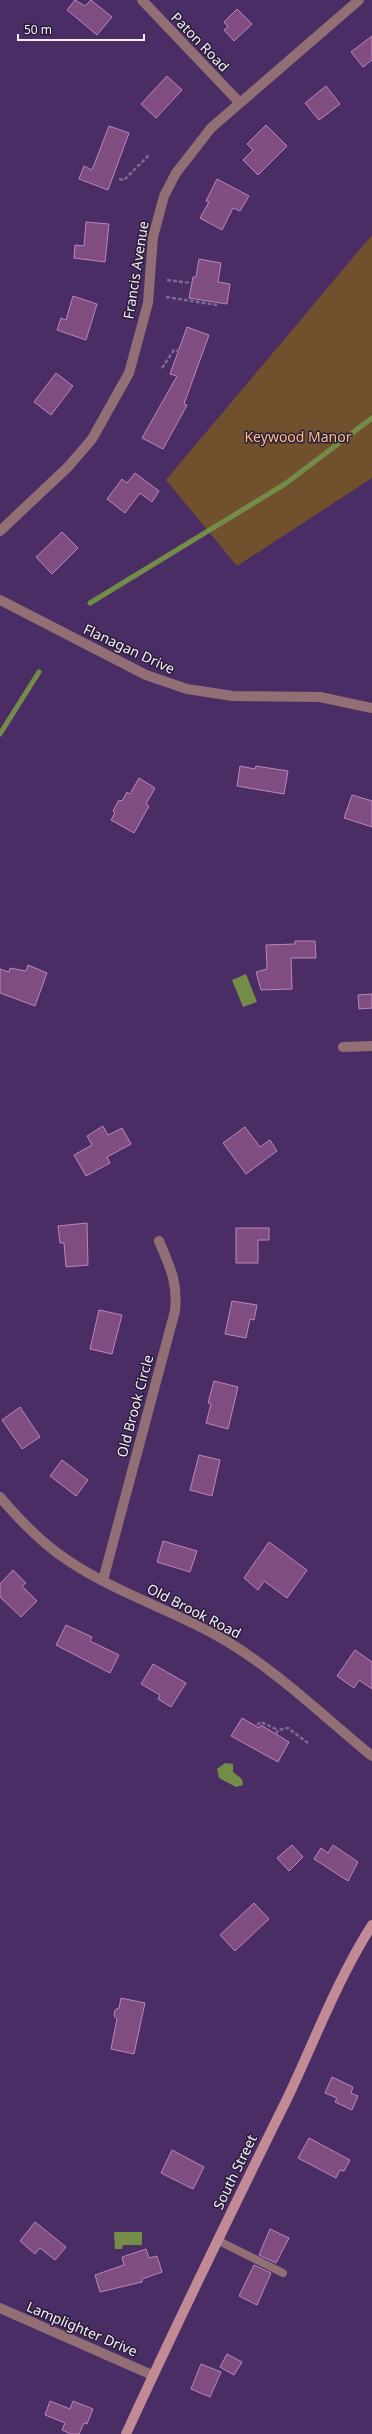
<svg xmlns="http://www.w3.org/2000/svg" width="372" height="2434" font-family="'Noto Sans',sans-serif">
  <rect width="100%" height="100%" fill="#4b2d65"/>
  <path fill="#71502e" d="M372,235V478L237,566L166,480Z"/>
  <path fill="#738d49" d="M246,974L257,1002L243,1007L232,980Z
    M225,1763L233,1764V1772L242,1779L243,1785L236,1787L219,1778L217,1769Z
    M114,2232H142V2245H123L122,2249H115Z"/>
  <g fill="none" stroke-linecap="round" stroke-linejoin="round">
    <path stroke="#738d49" stroke-width="5" d="M90,603L285,484L372,418
      M0,734L39,672"/>
  </g>
  <path fill="#7f4d80" stroke="#bc86bc" d="M75,0L85,6L91,0L112,17L97,35L67,10Z
    M237,9L252,24L234,41L224,30L228,27L224,22Z
    M372,36V60L363,67L351,52Z
    M167,76L182,90L156,118L141,104Z
    M326,86L340,104L319,120L305,103Z
    M266,125L287,146L258,175L243,160L253,150L247,144Z
    M109,126L129,133L108,190L79,179L84,166L92,170Z
    M217,179L249,196L240,211L233,208L222,230L200,218L209,202L206,201Z
    M86,222L109,224L105,262L74,258L75,245L84,246Z
    M199,259L221,263L218,282L230,284L227,304L189,298L193,277H196Z
    M73,296L97,304L86,340L57,330L61,318L66,320Z
    M187,327L209,335L184,404L187,405L163,449L142,438L177,376L170,374Z
    M56,373L73,386L51,415L34,402Z
    M135,473L159,491L152,502L140,493L125,513L107,499L122,479L127,483Z
    M62,532L78,548L52,574L36,557Z
    M240,766L255,769L256,766L288,771L284,794L237,786Z
    M139,778L155,788L146,804L149,806L134,833L111,820L115,813L113,811L119,800L122,801L127,792L130,794Z
    M352,795L372,801V827L344,818Z
    M295,941H315L316,958H291L292,989L261,990L256,972L267,969L266,945L295,944Z
    M28,965L47,973L35,1006L0,993V969L9,972L10,968L26,971Z
    M372,994V1008L359,1009L358,995Z
    M103,1126L108,1135L122,1128L131,1144L107,1157L110,1163L86,1176L74,1155L92,1145L87,1136Z
    M245,1127L260,1147L270,1140L277,1151L246,1174L223,1143Z
    M87,1223L88,1265L66,1267L64,1243H60L58,1226Z
    M236,1228H269V1240H258V1263H236Z
    M232,1301L257,1305L254,1320L250,1319L246,1338L225,1334Z
    M99,1310L122,1315L112,1354L90,1349Z
    M214,1381L238,1387L228,1429L206,1423L211,1404L208,1403Z
    M20,1407L40,1437L22,1449L2,1420Z
    M199,1455L220,1460L212,1496L190,1490Z
    M62,1460L88,1480L76,1496L50,1476Z
    M163,1541L197,1551L190,1572L157,1562Z
    M269,1542L307,1570L287,1598L264,1581L258,1590L244,1578Z
    M13,1570L26,1583L22,1586L37,1601L21,1617L0,1597V1584Z
    M66,1625L92,1637L90,1641L119,1655L110,1673L56,1645Z
    M355,1650L372,1662V1689L359,1680L354,1688L337,1676Z
    M153,1664L186,1683L171,1707L158,1699L160,1695L141,1684Z
    M242,1718L259,1728L261,1725L289,1742L278,1762L231,1736Z
    M292,1845L303,1857L289,1871L277,1858Z
    M333,1845L358,1862L348,1881L314,1859L321,1848L328,1853Z
    M254,1903L269,1919L235,1951L220,1935Z
    M121,1998L145,2003L134,2054L111,2049L117,2019L114,2016L115,2010L119,2008Z
    M332,2077L353,2087L351,2093L358,2096L352,2110L335,2102L337,2098L325,2093Z
    M309,2138L350,2160L344,2171L340,2170L336,2178L298,2158Z
    M172,2150L204,2167L193,2189L161,2173Z
    M35,2222L66,2247L55,2260L40,2248L35,2254L20,2241Z
    M270,2229L289,2238L276,2263L259,2255Z
    M146,2249L149,2258L157,2256L162,2272L142,2279V2282L100,2292L95,2275L124,2265L122,2257Z
    M254,2265L271,2273L257,2305L239,2296Z
    M227,2354L242,2362L234,2375L220,2367Z
    M201,2364L221,2372L210,2397L191,2389Z
    M50,2401L70,2409L73,2401L93,2409L87,2424L84,2423L79,2434H71L62,2430L65,2423L45,2415Z"/>
  <g fill="none" stroke-linecap="round" stroke-linejoin="round">
    <path stroke="#7f6893" stroke-width="2.5" stroke-dasharray="4 2" stroke-linecap="butt" d="M119,179L124,180L150,154
      M167,280L192,283
      M166,297L217,305
      M162,368L174,350L179,351
      M257,1725L261,1722L278,1730
      M276,1734L278,1730L288,1728L308,1743"/>
    <path stroke="#926f75" stroke-width="8" d="M217,2240L283,2273"/>
    <path stroke="#926f75" stroke-width="10" d="M142,0L239,102
      M0,531L68,467L92,439L129,373L148,303L153,237L164,196L176,173L211,128L359,0
      M0,600L146,675L187,689L233,696L320,697L372,708
      M343,1047L372,1046
      M0,1497C17,1517 35,1536 56,1552C104,1588 162,1606 214,1634C270,1664 323,1716 372,1756
      M103,1580L175,1311C178,1282 170,1267 159,1241
      M0,2308L152,2375"/>
    <path stroke="#c18a94" stroke-width="10" d="M126,2434C178,2321 232,2210 287,2099C315,2040 337,1980 372,1925"/>
  </g>
  <g text-anchor="middle" stroke-width="3" stroke-linejoin="round" paint-order="stroke">
    <g font-size="14" fill="#f5eefc" stroke="#2a1d37">
      <text transform="translate(200 42) rotate(46)" y="5">Paton Road</text>
      <text transform="translate(136 270) rotate(-81)" y="5">Francis Avenue</text>
      <text transform="translate(129 649) rotate(25)" y="5">Flanagan Drive</text>
      <text transform="translate(135 1406) rotate(-75)" y="5">Old Brook Circle</text>
      <text transform="translate(194 1611) rotate(27)" y="5">Old Brook Road</text>
      <text transform="translate(235 2172) rotate(-64)" y="5">South Street</text>
      <text transform="translate(82 2329) rotate(23)" y="5">Lamplighter Drive</text>
    </g>
    <g font-size="14" fill="#fbc082" stroke="#2a1d37">
      <text x="298" y="442">Keywood Manor</text>
    </g>
  </g>
  <path d="M18 34v6h126v-6" fill="none" stroke="#f5eefc" stroke-width="2"/>
  <text x="24" y="34" font-size="12" fill="#f5eefc" stroke="#2a1d37" stroke-width="3" paint-order="stroke">50 m</text>
</svg>
